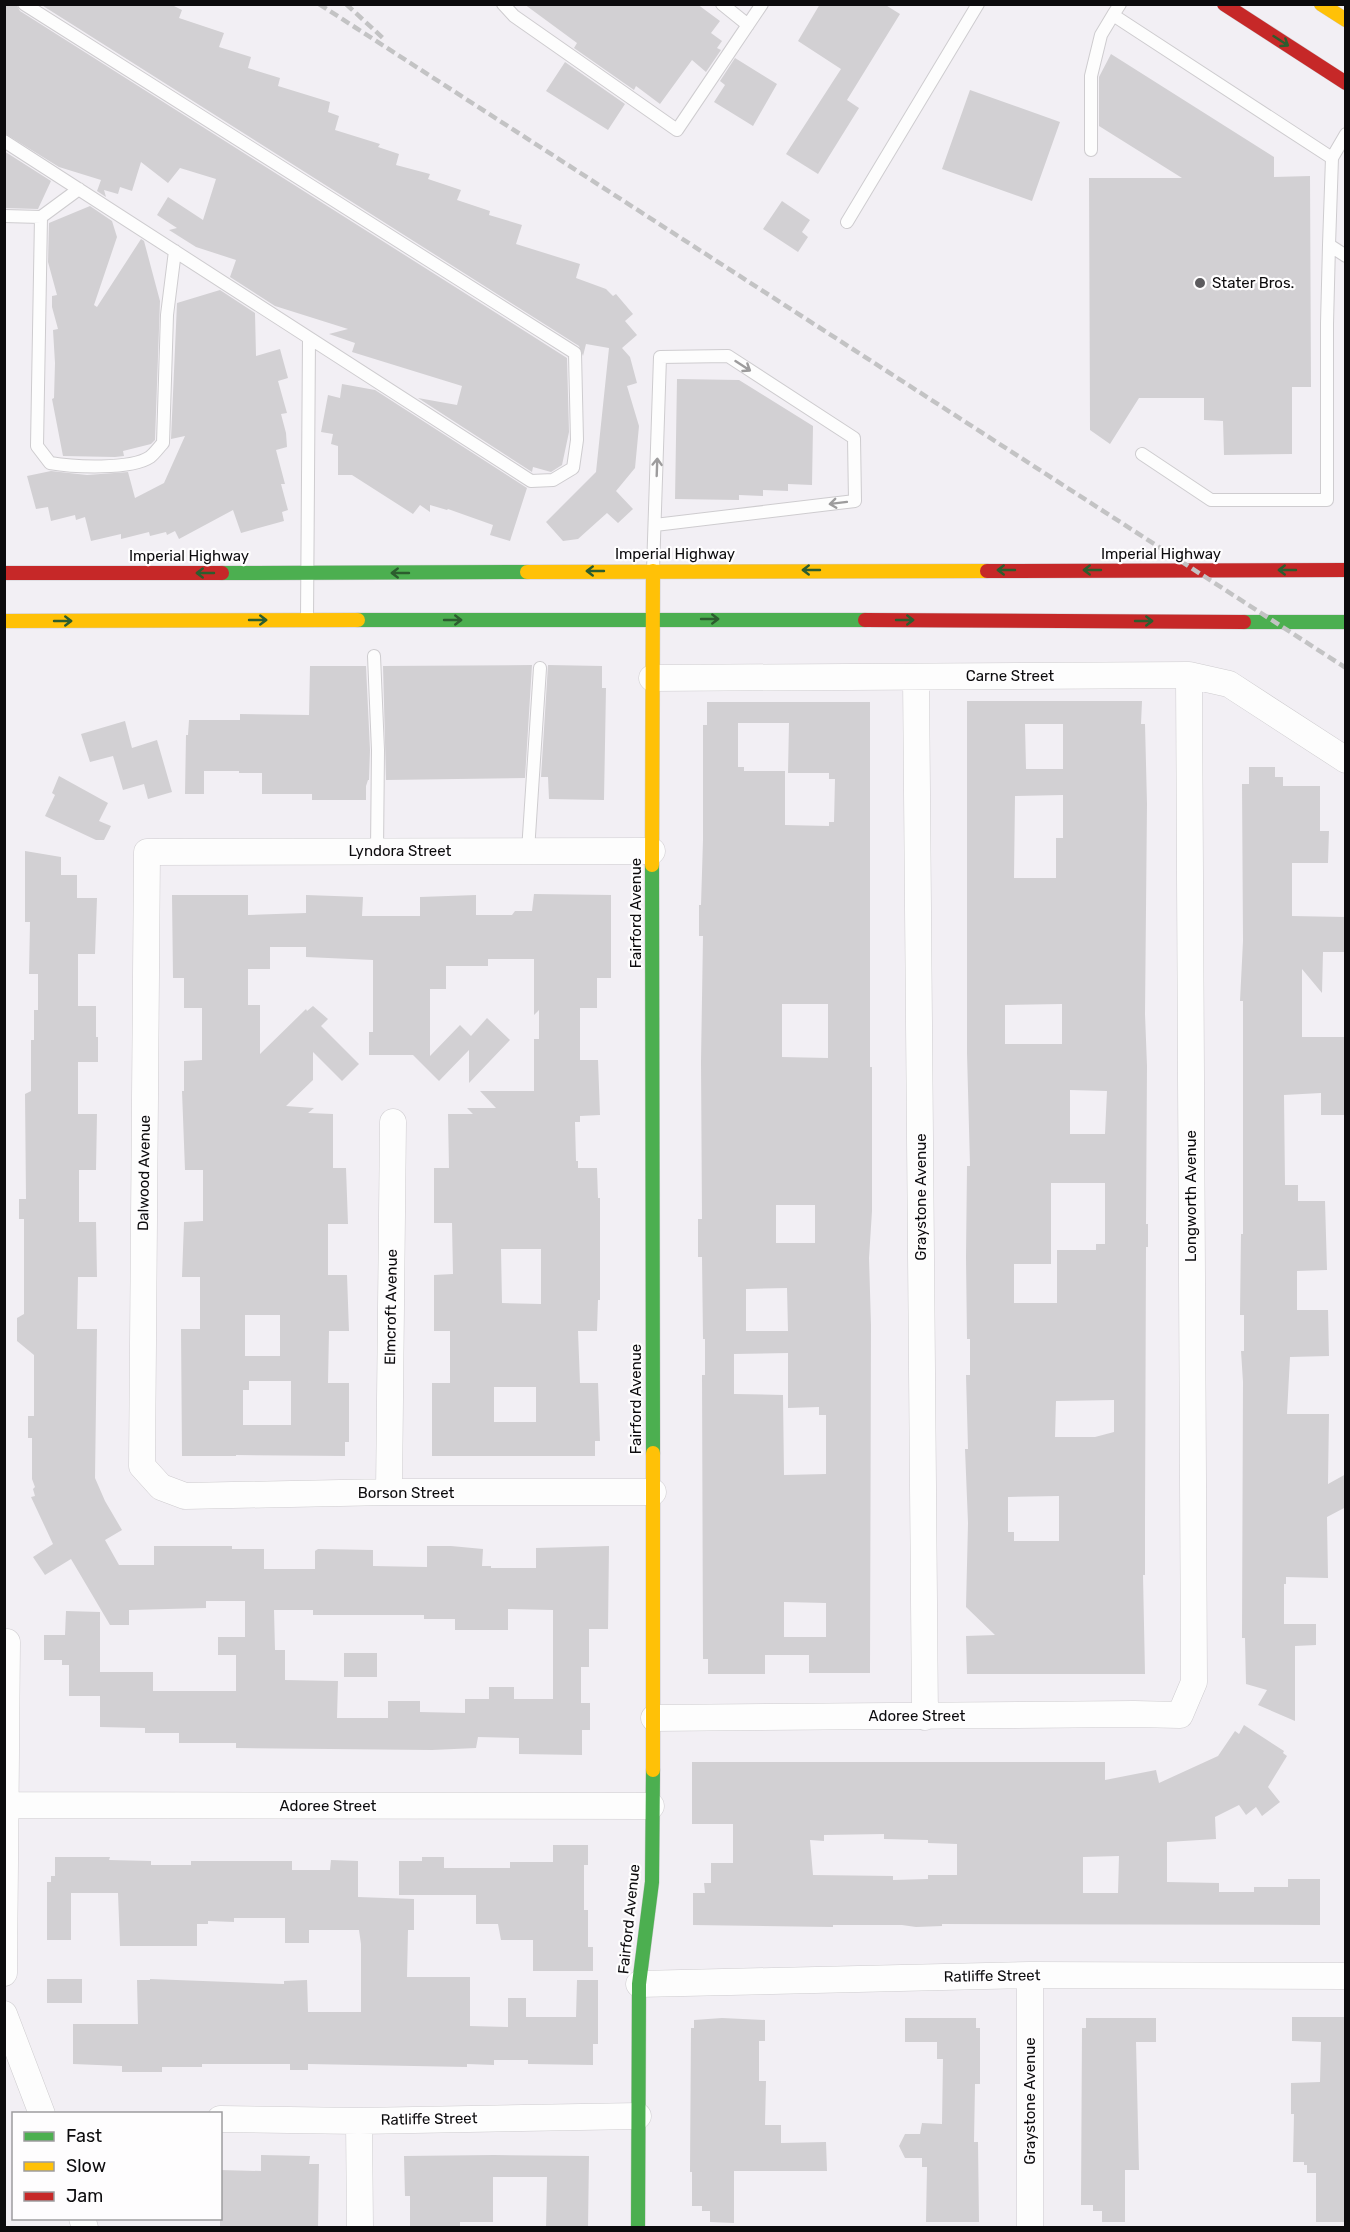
<svg xmlns="http://www.w3.org/2000/svg" width="1350" height="2232" font-family="Rubik,sans-serif">
  <rect width="100%" height="100%" fill="#f2eff4"/>
  <path fill="#d2d0d3" fill-rule="evenodd" d="M4,4H16L20,11L567,358L569,432L562,465L551,472L533,467L532,472L418,398L457,405L462,386L352,352L355,343L329,334L348,329L275,306L230,277L236,260L196,247L169,230L177,228L157,215L168,197L203,220L216,179L180,168L168,183L141,162L132,191L120,187L118,194L104,190L106,197L97,191L101,180L59,167L4,133Z
    M40,4H170L182,10L179,18L224,33L219,47L251,57L248,68L280,78L278,86L330,102L328,112L339,116L335,130L380,144L378,147L399,154L396,165L430,174L428,179L461,190L457,200L490,211L489,215L522,225L516,244L580,264L576,278L606,289L613,296L616,294L633,314L625,321L637,335L622,348L630,357L637,383L627,386L639,426L635,468L616,491L633,509L618,523L607,513L578,539L563,541L546,522L596,472L609,348L586,344L583,356L579,346Z
    M524,4H697L720,21L711,33L722,41L717,48L721,50L706,72L692,60L660,104L636,86L634,90L574,48L577,43Z
    M820,4H884L900,14L847,100L859,108L818,174L786,154L841,69L798,41Z
    M1111,54L1274,157V177L1310,176L1311,387H1292V454L1224,455L1223,421L1204,420V398H1139L1110,444L1090,430L1089,178H1182L1099,126V77Z
    M735,58L777,84L753,126L714,102L725,85L720,81Z
    M565,62L625,104L608,130L546,91Z
    M970,90L1060,122L1032,201L942,169Z
    M4,151L51,181L38,209L4,208Z
    M782,201L810,220L802,232L808,237L798,252L763,229Z
    M90,206L112,221L117,237L94,305L97,307L141,239L144,241L160,301L155,440L151,444L123,451L124,456L115,457L63,456L52,399L54,398L55,363L53,330L58,329L52,307V296L57,295L48,262L49,223Z
    M220,290L255,313L256,356L280,349L288,378L278,381L287,413L281,414L286,433L287,447L276,450L285,484H281L288,510L282,512L284,521L241,533L233,510L179,539L175,531L167,535L166,532L150,536L149,532L121,539V534L91,541L85,517L76,520L75,515L51,521L48,507L36,509L27,476L51,471L87,475L128,472L135,498L164,483L185,436L171,439L177,303Z
    M677,379L739,380L813,426L812,485L788,484V491L763,490V496L739,495V500L675,499Z
    M342,384L375,390L527,488L510,541L490,535L493,525L448,509L447,510L430,505V512L420,505L413,514L352,475H338V446L331,444L333,434L321,432L328,395L340,398Z
    M532,665L525,778L386,780L383,666Z
    M548,665L602,666V688H606L604,800L549,799L548,777H541Z
    M310,666H366L370,750L369,780H368L366,786V800H312V794H262V773H239V771H204V794H185L186,735H188L189,720H240V714L309,715Z
    M967,701H1142L1141,724H1145L1147,804L1145,1014L1147,1066L1146,1224H1148V1247H1146L1145,1523V1575H1143L1145,1674H967L966,1636L995,1635L966,1607L968,1523L965,1449H968L966,1375H970V1339H967L966,1257L967,1166H970L967,1053ZM1025,724H1063V769H1026ZM1063,795V838H1056V878H1014L1015,796ZM1062,1004V1044H1005V1005ZM1070,1090L1107,1091L1105,1134H1070ZM1051,1183H1105V1244H1096V1250H1057V1303H1014V1264H1051ZM1114,1400V1432L1095,1437H1055L1056,1401ZM1059,1496V1541H1014V1532H1008V1497Z
    M707,702H870V1067H872V1211L869,1258L871,1325L870,1673H809V1655H765V1674H708V1659H703L702,1375H705V1339H703L702,1257H698V1219H702L701,1062L703,936H699V905H701L703,840V725H707ZM738,723H789L788,773H829V779H835L834,822H829V826L785,825V771H744V767H738ZM782,1004H828V1058L782,1057ZM776,1205H815V1243H776ZM787,1288L788,1331H746V1289ZM788,1353V1408L819,1407V1415H826V1474L784,1475L783,1395L734,1394V1354ZM784,1602L826,1603V1637H784Z
    M125,721L132,748L157,740L172,792L148,799L144,784L123,790L113,756L90,762L81,734Z
    M1249,767H1275V777H1283V786H1320V831H1329L1328,863H1292V916L1346,917V952H1323L1322,993L1302,969V1037H1346V1115H1321V1093L1284,1095L1285,1185H1298V1201H1325L1327,1270L1297,1271V1310H1328L1329,1356L1290,1357L1287,1414H1329L1328,1484L1346,1474V1507L1327,1517L1328,1578L1286,1577V1584H1284V1624H1316V1645L1295,1646V1721L1258,1705L1267,1690L1246,1684L1245,1638H1242L1243,1382L1241,1351H1244V1315H1240L1241,1234H1243V1001H1240L1243,941L1242,784H1249Z
    M59,776L108,803L99,821L111,826L104,840H96L45,816L55,795L52,793Z
    M25,851L61,857V875H77V898H97L95,954H78V1006H96V1037H98V1062H78V1114H97L96,1170H79V1222H96L97,1277H78L77,1329H97L95,1478L105,1501L122,1530L105,1540L119,1565H154V1546H232V1549H264V1569H315V1551L318,1549L373,1550V1566L427,1567V1546H451L483,1549L482,1566H491V1568H536V1548L609,1546L608,1629H589V1667H581V1703H590V1730H582V1755L519,1754V1738L478,1737L476,1748L432,1750L236,1748V1743H179V1733H145V1728L100,1727V1696H69V1665H62V1660H44V1635H65L66,1611L100,1612V1672H153V1691H236V1655H218V1637H245V1601H206V1608L129,1610V1625H110L71,1559L45,1575L33,1557L53,1544L31,1497L35,1496L33,1489L35,1487L32,1479V1438H28V1416H34V1355L17,1341V1318L24,1314V1219H19V1199H26L25,1094L31,1091V1040H34V1010H38V974H29L30,922H25ZM508,1609L553,1610V1699H514V1687H489V1699H465V1713L420,1712V1701H388V1718H337L338,1681L285,1680V1650H275L274,1610H313V1615H424V1619H455V1630H508Z
    M534,894L611,895V978H597V1008H580V1060H598L600,1115L580,1116V1122H575L576,1161H578V1168H597L598,1198H600V1300H598L597,1331H578L580,1383H598L600,1441H595V1456H432V1383H450V1331H434V1275L453,1274L452,1223H434V1168H449L448,1114H473L467,1108H496L480,1091H534V1039H539V1010L534,1015V959H488V966H446V989H430V1056L460,1025L471,1036L487,1018L510,1040L469,1083V1050L439,1081L413,1055H369V1032H373V960L306,957V947H270V969H248V1005H260V1054L306,1009L307,1011L313,1006L328,1019L321,1026L359,1064L342,1081L313,1052V1080L286,1106L314,1108L308,1113L333,1114V1168H346L348,1224H328V1275H347L349,1331H329L328,1383H349V1442H345V1456L236,1455V1456H182L181,1329H200V1277H182L184,1222L203,1221V1170H185L182,1091H184V1061L202,1060V1008H184V978H173L172,895H248V915L306,913V895L363,897L362,916H420V897L476,895V915H512L515,911H532ZM501,1249H541V1304L502,1303ZM245,1315H280V1356H245ZM249,1381H291V1425H243V1390H249ZM494,1387H536V1422H494Z
    M344,1653H377V1677H344Z
    M1244,1725L1284,1751L1283,1753L1287,1756L1268,1787L1280,1802L1262,1816L1256,1807L1246,1815L1239,1805L1215,1817L1216,1839L1167,1842V1882L1219,1883V1892H1254V1887H1288V1879H1320V1925L942,1924V1926L916,1927L902,1925H833V1927L693,1925V1893H705L704,1883H711V1863H733V1824H692V1762H1105V1780L1156,1770L1159,1783L1218,1756L1235,1731L1239,1734ZM884,1834V1839L928,1840V1843L957,1844V1875H928V1879L893,1880V1876L813,1875L810,1840L824,1841V1835ZM1119,1856L1118,1893H1083V1857Z
    M553,1845H588V1865H584V1910H588V1947H593V1971H533V1940H501L498,1924H476V1895H399V1861H422V1857H444V1868H510V1862H553Z
    M55,1857H110L109,1860L151,1861V1865H191V1861H292V1870H330L331,1860L358,1861V1897L414,1899V1930H408L407,1977H470V2026L508,2027V1998H526V2017H576L577,1980H598V2044H593V2065L528,2064V2060H494V2065L467,2064V2067L308,2064V2070H290V2064H202V2067H162V2072H122V2066L73,2064V2024H138L137,1980H150V1979L284,1984V1981L307,1980L308,2012H361V1944L359,1930H309V1943H285V1918H234V1922L208,1921V1924H197V1946H120L118,1893H71V1940H47V1882H51V1876H55Z
    M47,1979H82V2003H47Z
    M1292,2017H1346V2222H1316V2173H1307V2165H1304V2162H1293L1294,2114H1291V2083L1320,2082L1321,2042L1292,2041Z
    M722,2018L765,2020V2041H759V2081H766L765,2125H781V2143L826,2142L827,2171H734V2223L710,2222V2211H702V2206H692V2172H690L691,2028H694V2020Z
    M905,2018H976V2028H980V2084H975L974,2142H978L979,2222H926L927,2167H922V2158H905L899,2146L905,2134H920L922,2123L942,2124L943,2059H937V2042H905Z
    M1086,2018H1156V2042H1136L1139,2170H1125V2222H1102V2211H1093V2205H1081L1082,2028H1086Z
    M261,2155L310,2156L309,2164H319L318,2228H220V2170L261,2171Z
    M494,2155L589,2156L588,2228H546L547,2177H493V2222H460V2228H410V2196H405L404,2156Z"/>
  <g fill="none" stroke-linecap="round" stroke-linejoin="round">
    <defs>
      <path id="lane" d="M503,4L514,16L677,130L762,4
        M722,4L748,25
        M1120,4L1113,15L1332,158
        M4,141L531,481L553,480L573,468L577,440L575,353L24,4
        M1091,150V76L1101,35L1113,15
        M4,216L41,217L79,189
        M41,217L37,446L50,463C73,467 131,470 150,457C155,453 159,447 163,443L167,315L175,251
        M847,222L978,4
        M1329,245L1332,158L1346,134
        M1142,454L1211,500H1327V324L1329,245L1346,256
        M653,570L660,357L728,356L854,438L855,501L655,525
        M307,619L309,338
        M374,656L378,750L377,851
        M528,851L540,668"/>
      <path id="street" d="M916,677L925,1717
        M652,678L1189,675L1229,684L1346,760
        M652,851L147,852L142,1466L161,1487L185,1496L389,1492H653
        M389,1492L393,1122
        M654,1718L1134,1714L1180,1715L1194,1682L1189,675
        M4,1805L651,1806
        M4,1973L7,1642
        M639,1984L1030,1975L1346,1976
        M4,2014L42,2114
        M220,2119L359,2121L638,2116
        M359,2121L360,2228
        M82,2218L85,2228
        M1030,2228V1975"/>
      <path id="fast" d="M222,573L527,572
        M358,620H865
        M1244,622H1346
        M652,865L653,1453
        M638,2228L639,1984L652,1882L653,1770"/>
      <path id="slow" d="M1321,4L1346,20
        M527,572L987,571
        M4,621L358,620
        M652,865L653,571
        M653,1770V1453"/>
      <path id="jam" d="M1224,4L1346,83
        M987,571L1346,570
        M4,573H222
        M865,620L1244,622"/>
    </defs>
    <use href="#lane" stroke="#cecccf" stroke-width="14"/>
    <use href="#street" stroke="#cecccf" stroke-width="27"/>
    <use href="#fast" stroke="#cecccf" stroke-width="15"/>
    <use href="#slow" stroke="#cecccf" stroke-width="15"/>
    <use href="#jam" stroke="#cecccf" stroke-width="15"/>
    <use href="#lane" stroke="#fdfdfd" stroke-width="12"/>
    <use href="#street" stroke="#fdfdfd" stroke-width="26"/>
    <use href="#fast" stroke="#4caf50" stroke-width="14"/>
    <use href="#slow" stroke="#ffc107" stroke-width="14"/>
    <use href="#jam" stroke="#c62828" stroke-width="14"/>
    <path stroke="#c3c3c4" stroke-width="4.5" stroke-dasharray="9 4.5" stroke-linecap="butt" d="M319,4L1346,668
      M346,4L384,39"/>
  </g>
  <defs><path id="oneway-shaft" d="M-6 0H5M1.5-3L5.5 0L1.5 3" fill="none" stroke-width="1.6" stroke-linecap="round" stroke-linejoin="round" transform="scale(1.5)"/></defs>
  <g stroke="#2c5d2e">
    <use href="#oneway-shaft" transform="translate(1281 41) rotate(33)"/>
    <use href="#oneway-shaft" transform="translate(811 570) rotate(180)"/>
    <use href="#oneway-shaft" transform="translate(1006 570) rotate(180)"/>
    <use href="#oneway-shaft" transform="translate(1092 570) rotate(180)"/>
    <use href="#oneway-shaft" transform="translate(1287 570) rotate(180)"/>
    <use href="#oneway-shaft" transform="translate(595 571) rotate(180)"/>
    <use href="#oneway-shaft" transform="translate(205 573) rotate(-180)"/>
    <use href="#oneway-shaft" transform="translate(400 573) rotate(180)"/>
    <use href="#oneway-shaft" transform="translate(710 619)"/>
    <use href="#oneway-shaft" transform="translate(258 620)"/>
    <use href="#oneway-shaft" transform="translate(453 620)"/>
    <use href="#oneway-shaft" transform="translate(905 620)"/>
    <use href="#oneway-shaft" transform="translate(63 621)"/>
    <use href="#oneway-shaft" transform="translate(1144 621)"/>
  </g>
  <g stroke="#9d9c9d">
    <use href="#oneway-shaft" transform="translate(743 366) rotate(33)"/>
    <use href="#oneway-shaft" transform="translate(657 467) rotate(-88)"/>
    <use href="#oneway-shaft" transform="translate(838 503) rotate(173)"/>
  </g>
  <circle fill="#5c5b5e" stroke="#fefdfe" stroke-width="2" cx="1200" cy="283" r="6"/>
  <g text-anchor="middle" stroke-width="4.5" stroke-linejoin="round" paint-order="stroke">
    <g font-size="15" fill="#0c0b0d" stroke="#fefdfe" text-anchor="start">
      <text x="1212" y="288">Stater Bros.</text>
    </g>
    <g font-size="15" fill="#0c0b0d" stroke="#fefdfe">
      <text x="675" y="559">Imperial Highway</text>
      <text x="1161" y="559">Imperial Highway</text>
      <text x="189" y="561">Imperial Highway</text>
      <text x="1010" y="681">Carne Street</text>
      <text x="400" y="856">Lyndora Street</text>
      <text transform="translate(636 913) rotate(-90)" y="5">Fairford Avenue</text>
      <text transform="translate(144 1173) rotate(-89)" y="5">Dalwood Avenue</text>
      <text transform="translate(1191 1196) rotate(-90)" y="5">Longworth Avenue</text>
      <text transform="translate(921 1197) rotate(-90)" y="5">Graystone Avenue</text>
      <text transform="translate(391 1307) rotate(-89)" y="5">Elmcroft Avenue</text>
      <text transform="translate(636 1399) rotate(-90)" y="5">Fairford Avenue</text>
      <text x="406" y="1498">Borson Street</text>
      <text x="917" y="1721">Adoree Street</text>
      <text x="328" y="1811">Adoree Street</text>
      <text transform="translate(629 1919) rotate(-84)" y="5">Fairford Avenue</text>
      <text transform="translate(992 1976) rotate(-1)" y="5">Ratliffe Street</text>
      <text transform="translate(1030 2101) rotate(-90)" y="5">Graystone Avenue</text>
      <text transform="translate(429 2119) rotate(-1)" y="5">Ratliffe Street</text>
    </g>
  </g>
  <rect width="1350" height="2232" fill="none" stroke="#0c0b0d" stroke-width="12"/>
  <rect x="12" y="2112" width="210" height="108" fill="#fefdfe" stroke="#9d9c9e" stroke-width="1.5"/>
  <rect x="24" y="2132" width="30" height="9" fill="#4caf50" stroke="#9d9c9e" stroke-width="1.5"/>
  <text x="66" y="2142" font-size="18" fill="#0c0b0d">Fast</text>
  <rect x="24" y="2162" width="30" height="9" fill="#ffc107" stroke="#9d9c9e" stroke-width="1.5"/>
  <text x="66" y="2172" font-size="18" fill="#0c0b0d">Slow</text>
  <rect x="24" y="2192" width="30" height="9" fill="#c62828" stroke="#9d9c9e" stroke-width="1.5"/>
  <text x="66" y="2202" font-size="18" fill="#0c0b0d">Jam</text>
</svg>
